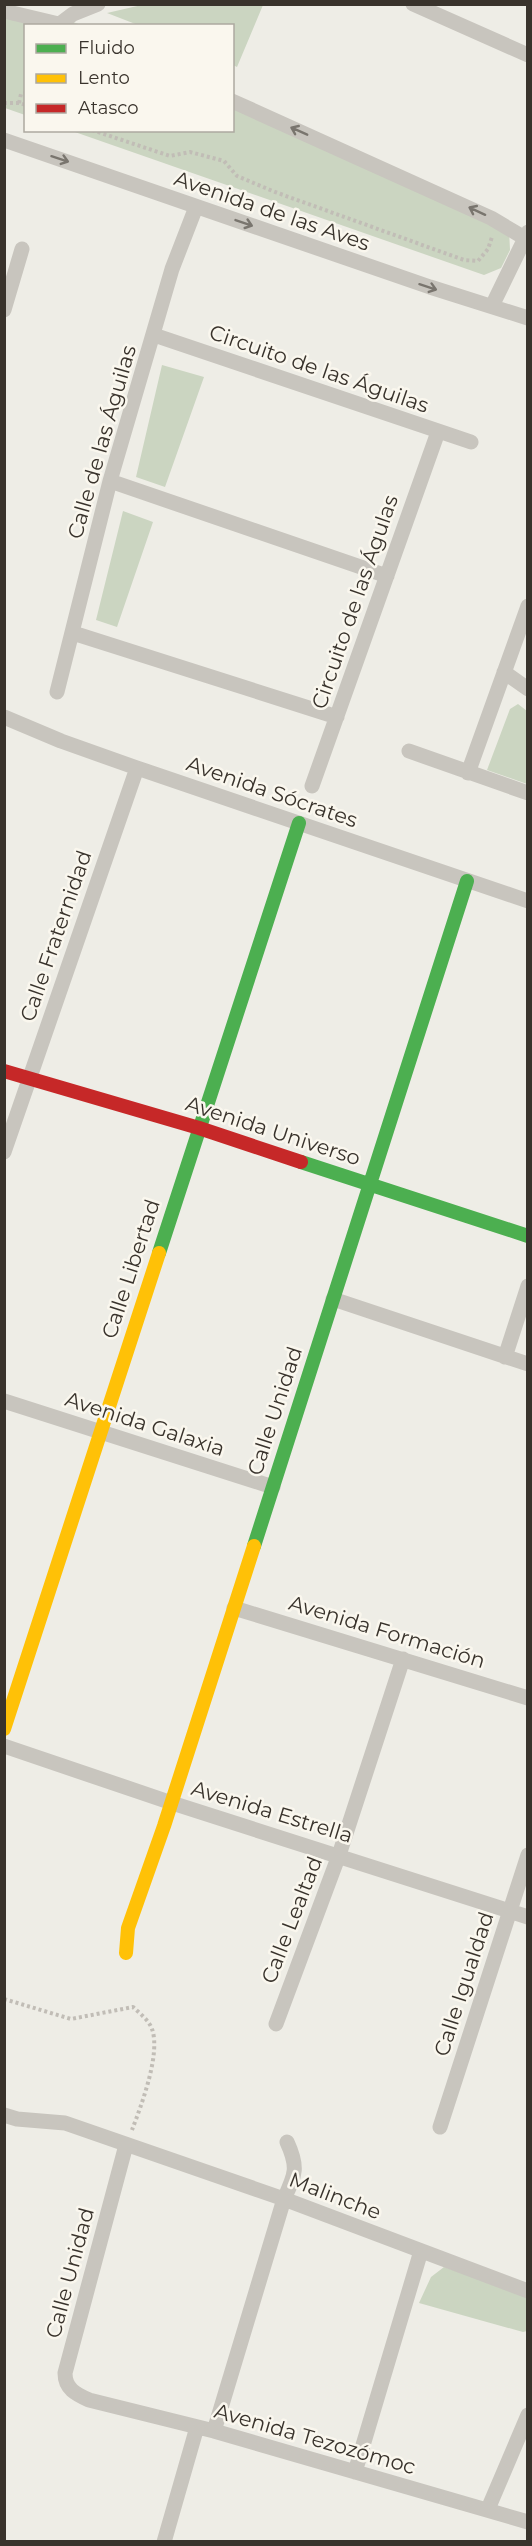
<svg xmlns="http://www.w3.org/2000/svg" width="532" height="2546" font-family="Montserrat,sans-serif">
  <rect width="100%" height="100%" fill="#eeede6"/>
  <path fill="#cbd5c1" d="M146,4H263V5L237,67L233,65L232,26L138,25L107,13Z
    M4,9L73,22L81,25L26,26L25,115L5,108Z
    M233,97L509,230L510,250L501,268L484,275L72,131L232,130Z
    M162,365L204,377L165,487L136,477Z
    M123,511L153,522L117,627L96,620Z
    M518,704L527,711V784L487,770L510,709Z
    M444,2267L527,2295V2331L523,2332L419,2303L431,2277Z"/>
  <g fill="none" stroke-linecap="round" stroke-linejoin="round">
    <path stroke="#c1bdb6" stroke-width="4" stroke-dasharray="3 3" stroke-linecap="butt" d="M4,103H19L26,105
      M19,103L21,94L26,93
      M92,130L170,156L190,152L224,161L237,176L275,192L464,260L478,261L488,249L492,237
      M4,1999L71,2019L133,2007C139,2013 149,2020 152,2029C161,2054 141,2106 132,2130"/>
    <path stroke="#c8c5be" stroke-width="15" d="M413,4L528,55
      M4,11L67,26
      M61,23L73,14L98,4
      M232,101L491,218L528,240
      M4,140L430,287L528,318
      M492,306L528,232
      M4,310L22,249
      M154,335L471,442
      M110,481L387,576
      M73,633L337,717
      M504,672L528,689
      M57,692L110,481L172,269L196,207
      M4,717L61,741L137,768L528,901
      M409,751L528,793
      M468,773L528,606
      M312,786L438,432
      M4,1152L137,768
      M333,1299L528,1364
      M505,1357L528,1286
      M4,1401L273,1487
      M234,1608L528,1698
      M4,1746L172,1803L528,1917
      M276,2024L339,1855L403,1659
      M4,2115L17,2119L65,2123L284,2199L528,2291
      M440,2127L528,1855
      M126,2145L65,2373C65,2389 76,2394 89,2400L214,2431L528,2522
      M214,2431L284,2199C295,2175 299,2168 287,2142
      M355,2472L421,2251
      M488,2509L528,2415
      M164,2542L197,2427"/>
    <path stroke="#4caf50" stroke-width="14" d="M301,1162L528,1236
      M159,1253L299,823
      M254,1546L467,881"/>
    <path stroke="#ffc107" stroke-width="14" d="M4,1729L159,1253
      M126,1953L128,1928L164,1826L254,1546"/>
    <path stroke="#c62828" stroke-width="14" d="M4,1071L199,1128L301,1162"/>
  </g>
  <defs><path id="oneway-shaft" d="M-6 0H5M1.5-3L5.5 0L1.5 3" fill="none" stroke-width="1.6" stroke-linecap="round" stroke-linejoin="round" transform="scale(1.5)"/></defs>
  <g stroke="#79756e">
    <use href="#oneway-shaft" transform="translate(299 131) rotate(-156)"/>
    <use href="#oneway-shaft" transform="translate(60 159) rotate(18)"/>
    <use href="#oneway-shaft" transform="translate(477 211) rotate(-155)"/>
    <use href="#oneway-shaft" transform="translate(244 223) rotate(19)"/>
    <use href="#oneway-shaft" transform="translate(428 287) rotate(18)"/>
  </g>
  <g text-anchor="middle" stroke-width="5" stroke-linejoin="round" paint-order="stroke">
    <g font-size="21" fill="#39332c" stroke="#faf7ee">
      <text transform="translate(272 211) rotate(19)" y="7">Avenida de las Aves</text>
      <text transform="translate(319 369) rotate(19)" y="7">Circuito de las Águilas</text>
      <text transform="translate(102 442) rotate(-74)" y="7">Calle de las Águilas</text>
      <text transform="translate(355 602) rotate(-71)" y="7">Circuito de las Águlas</text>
      <text transform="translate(272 792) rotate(19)" y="7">Avenida Sócrates</text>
      <text transform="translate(56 936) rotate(-71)" y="7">Calle Fraternidad</text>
      <text transform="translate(273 1131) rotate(18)" y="7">Avenida Universo</text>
      <text transform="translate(131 1269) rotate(-72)" y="7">Calle Libertad</text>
      <text transform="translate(275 1411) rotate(-72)" y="7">Calle Unidad</text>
      <text transform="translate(145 1424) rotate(18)" y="7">Avenida Galaxia</text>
      <text transform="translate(387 1632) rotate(17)" y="7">Avenida Formación</text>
      <text transform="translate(272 1812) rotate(17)" y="7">Avenida Estrella</text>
      <text transform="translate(292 1920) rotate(-69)" y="7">Calle Lealtad</text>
      <text transform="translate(464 1984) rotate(-72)" y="7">Calle Igualdad</text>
      <text transform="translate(335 2196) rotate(21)" y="7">Malinche</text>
      <text transform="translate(70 2273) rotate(-75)" y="7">Calle Unidad</text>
      <text transform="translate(315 2439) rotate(16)" y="7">Avenida Tezozómoc</text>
    </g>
  </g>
  <rect width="532" height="2546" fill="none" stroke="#39332c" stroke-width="12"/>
  <rect x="24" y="24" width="210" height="108" fill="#faf7ee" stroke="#ada9a0" stroke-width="1.5"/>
  <rect x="36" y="44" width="30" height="9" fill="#4caf50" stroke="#ada9a0" stroke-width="1.5"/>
  <text x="78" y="54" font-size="18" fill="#39332c">Fluido</text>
  <rect x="36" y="74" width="30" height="9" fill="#ffc107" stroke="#ada9a0" stroke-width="1.5"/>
  <text x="78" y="84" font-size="18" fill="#39332c">Lento</text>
  <rect x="36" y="104" width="30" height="9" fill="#c62828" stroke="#ada9a0" stroke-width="1.5"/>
  <text x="78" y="114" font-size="18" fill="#39332c">Atasco</text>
</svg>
